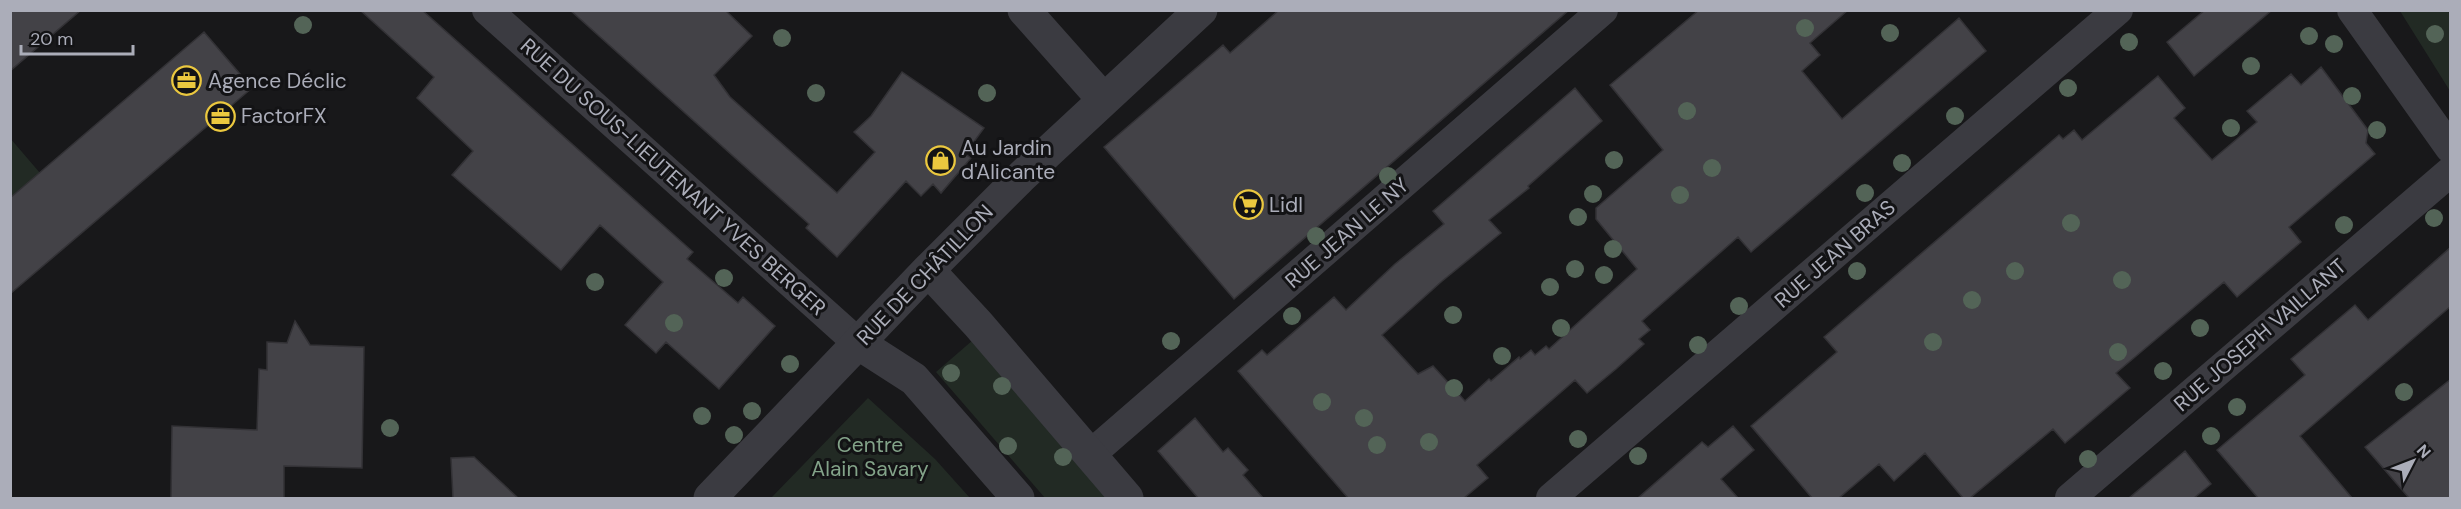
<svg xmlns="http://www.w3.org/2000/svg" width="2461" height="509" font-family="'DM Sans',sans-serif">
  <rect width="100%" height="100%" fill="#18181a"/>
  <path fill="#222a24" d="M2400,11H2448L2450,15V91Z
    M10,138L40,173L10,198Z
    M973,340L1109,498H1045L936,372Z
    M868,398L935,459L970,498H771Z"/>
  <path fill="#434247" stroke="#333236" stroke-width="1.5" d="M10,10H81L10,71Z
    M360,10H422L693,252L687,259L738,303L743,297L775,326L719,389L666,342L656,353L625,325L663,282L600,225L561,270L452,175L473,151L417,98L434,77Z
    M570,10H725L752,36L714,75L730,97L837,193L875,152L854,132L871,116L902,72L984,128L965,154L971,158L941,193L933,184L921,196L906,181L837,257L806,228L809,224Z
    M1279,10H1569L1234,299L1104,147L1223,45L1230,53Z
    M1699,10H1848L1810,43L1820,55L1802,71L1842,119L1959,18L1986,51L1751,252L1738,237L1642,321L1650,330L1639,339L1644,344L1616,369L1587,393L1575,380L1477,465L1488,478L1464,498H1348L1238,371L1262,350L1267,355L1334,297L1346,310L1395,264L1444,224L1433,211L1575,88L1602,121L1528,186L1529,188L1489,220L1501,233L1441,282L1382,335L1418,374L1433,366L1465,401L1489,379L1491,381L1519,357L1520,359L1531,350L1535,355L1546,346L1549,349L1637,269L1596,219V208L1663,150L1610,85Z
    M2205,10H2272L2194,76L2167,42Z
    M204,32L252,88L10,294V198Z
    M2321,67L2368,130L2366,143L2375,154L2289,227L2301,242L2237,297L2224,282L2116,373L2130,388L2065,443L2053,429L1970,498H1963L1925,453L1894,481L1879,464L1839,498H1812L1751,426L1837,352L1824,337L2059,135L2063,139L2074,130L2082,140L2158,76L2185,108L2174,118L2212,160L2257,122L2247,111L2291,74L2301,85Z
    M2451,247V306L2300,436L2352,498H2258L2217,450L2305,375L2291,359L2355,305L2368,320Z
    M295,321L310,345L364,347L362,468L284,466V498H171L172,426L257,430L259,369L267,370V342L287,343Z
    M2451,379V498H2409L2365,447Z
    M1195,418L1223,452L1228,448L1248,470L1243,475L1263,498H1198L1158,451Z
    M1733,426L1754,450L1721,479L1738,498H1638L1702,442L1708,447Z
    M2185,451L2211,484L2194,498H2129Z
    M474,457L518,498H453L451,458Z"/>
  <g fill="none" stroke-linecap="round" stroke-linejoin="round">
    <path stroke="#3b3b41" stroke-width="30" d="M487,10L858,343
      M2352,10L2450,148
      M1090,455L1603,10
      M1551,498L2118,10
      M2070,498L2450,172"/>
    <path stroke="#3b3b41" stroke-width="33" d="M1024,10L1103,99
      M928,270L978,324L1127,498
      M858,343L914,379L1018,498
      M710,498L928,270L1020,178L1201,10"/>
  </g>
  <g fill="#536457">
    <circle cx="303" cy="25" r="9"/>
    <circle cx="1805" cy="28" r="9"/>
    <circle cx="1890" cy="33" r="9"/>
    <circle cx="2435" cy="34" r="9"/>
    <circle cx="2309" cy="36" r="9"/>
    <circle cx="782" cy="38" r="9"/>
    <circle cx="2129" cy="42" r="9"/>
    <circle cx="2334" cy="44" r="9"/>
    <circle cx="2251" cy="66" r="9"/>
    <circle cx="2068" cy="88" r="9"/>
    <circle cx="816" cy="93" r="9"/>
    <circle cx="987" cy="93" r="9"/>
    <circle cx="2352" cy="96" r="9"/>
    <circle cx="1687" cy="111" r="9"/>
    <circle cx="1955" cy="116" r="9"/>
    <circle cx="2231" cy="128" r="9"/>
    <circle cx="2377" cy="130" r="9"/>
    <circle cx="1614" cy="160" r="9"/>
    <circle cx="1902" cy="163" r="9"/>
    <circle cx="1712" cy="168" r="9"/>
    <circle cx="1388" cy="176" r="9"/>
    <circle cx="1865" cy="193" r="9"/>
    <circle cx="1593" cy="194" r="9"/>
    <circle cx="1680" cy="195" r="9"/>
    <circle cx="1578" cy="217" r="9"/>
    <circle cx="2434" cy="218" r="9"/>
    <circle cx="2071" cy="223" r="9"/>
    <circle cx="2344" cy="225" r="9"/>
    <circle cx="1316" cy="236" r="9"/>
    <circle cx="1613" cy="249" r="9"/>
    <circle cx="1575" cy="269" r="9"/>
    <circle cx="1857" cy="271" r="9"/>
    <circle cx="2015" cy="271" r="9"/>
    <circle cx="1604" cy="275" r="9"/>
    <circle cx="724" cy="278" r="9"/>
    <circle cx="2122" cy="280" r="9"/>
    <circle cx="595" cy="282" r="9"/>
    <circle cx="1550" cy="287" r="9"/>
    <circle cx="1972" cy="300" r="9"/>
    <circle cx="1739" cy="306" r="9"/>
    <circle cx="1453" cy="315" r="9"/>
    <circle cx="1292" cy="316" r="9"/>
    <circle cx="674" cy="323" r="9"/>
    <circle cx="1561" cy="328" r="9"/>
    <circle cx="2200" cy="328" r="9"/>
    <circle cx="1171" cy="341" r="9"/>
    <circle cx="1933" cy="342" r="9"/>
    <circle cx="1698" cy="345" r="9"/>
    <circle cx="2118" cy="352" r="9"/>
    <circle cx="1502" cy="356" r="9"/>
    <circle cx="790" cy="364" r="9"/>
    <circle cx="2163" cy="371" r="9"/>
    <circle cx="951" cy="373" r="9"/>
    <circle cx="1002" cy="386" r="9"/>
    <circle cx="1454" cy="388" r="9"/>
    <circle cx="2404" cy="392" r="9"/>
    <circle cx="1322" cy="402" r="9"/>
    <circle cx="2237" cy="407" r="9"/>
    <circle cx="752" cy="411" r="9"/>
    <circle cx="702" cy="416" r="9"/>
    <circle cx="1364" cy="418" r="9"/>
    <circle cx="390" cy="428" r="9"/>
    <circle cx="734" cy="435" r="9"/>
    <circle cx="2211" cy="436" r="9"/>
    <circle cx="1578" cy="439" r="9"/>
    <circle cx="1429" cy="442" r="9"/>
    <circle cx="1377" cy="445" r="9"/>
    <circle cx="1008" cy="446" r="9"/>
    <circle cx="1638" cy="456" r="9"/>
    <circle cx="1063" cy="457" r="9"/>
    <circle cx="2088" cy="459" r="9"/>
  </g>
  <defs>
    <symbol id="office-ring" viewBox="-11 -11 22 22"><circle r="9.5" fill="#131315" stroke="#ebc83f" stroke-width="1.5"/><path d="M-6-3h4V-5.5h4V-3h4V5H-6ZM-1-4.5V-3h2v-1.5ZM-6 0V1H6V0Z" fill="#ebc83f"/></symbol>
    <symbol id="shop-ring" viewBox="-11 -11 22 22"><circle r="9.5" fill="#131315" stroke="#ebc83f" stroke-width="1.5"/><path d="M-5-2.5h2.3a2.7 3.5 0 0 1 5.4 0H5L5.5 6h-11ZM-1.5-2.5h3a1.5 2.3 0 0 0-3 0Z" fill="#ebc83f"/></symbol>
    <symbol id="supermarket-ring" viewBox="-11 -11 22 22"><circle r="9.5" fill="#131315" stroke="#ebc83f" stroke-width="1.5"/><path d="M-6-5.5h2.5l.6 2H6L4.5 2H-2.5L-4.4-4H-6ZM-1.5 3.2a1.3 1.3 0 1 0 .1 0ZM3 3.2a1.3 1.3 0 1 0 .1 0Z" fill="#ebc83f"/></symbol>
  </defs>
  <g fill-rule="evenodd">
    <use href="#office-ring" x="170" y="64" width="33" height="33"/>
    <use href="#office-ring" x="204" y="100" width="33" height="33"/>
    <use href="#shop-ring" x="924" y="144" width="33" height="33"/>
    <use href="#supermarket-ring" x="1232" y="188" width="33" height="33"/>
  </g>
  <g text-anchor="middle" stroke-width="6" stroke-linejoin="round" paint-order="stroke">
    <g font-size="21" fill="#abadb9" stroke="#131315" text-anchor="start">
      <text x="208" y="88">Agence Déclic</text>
      <text x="241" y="123">FactorFX</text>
      <text x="961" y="155">Au Jardin<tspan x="961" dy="24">d'Alicante</tspan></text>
      <text x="1269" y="212">Lidl</text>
    </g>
    <g font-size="21" fill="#abadb9" stroke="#131315">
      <text transform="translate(673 177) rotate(42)" y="7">RUE DU SOUS-LIEUTENANT YVES BERGER</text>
      <text transform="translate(1347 233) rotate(-41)" y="7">RUE JEAN LE NY</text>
      <text transform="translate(1835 254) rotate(-41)" y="7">RUE JEAN BRAS</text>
      <text transform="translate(925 275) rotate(-46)" y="7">RUE DE CHÂTILLON</text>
      <text transform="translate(2260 335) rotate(-41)" y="7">RUE JOSEPH VAILLANT</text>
    </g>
    <g font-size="21" fill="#83a389" stroke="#131315">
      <text x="870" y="452">Centre<tspan x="870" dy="24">Alain Savary</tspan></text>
    </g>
  </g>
  <rect width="2461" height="509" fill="none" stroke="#abadb9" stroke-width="24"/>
  <g transform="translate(2413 461) rotate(48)" stroke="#131315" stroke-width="4.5" paint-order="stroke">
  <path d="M0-4.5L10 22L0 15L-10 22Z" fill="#abadb9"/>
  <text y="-9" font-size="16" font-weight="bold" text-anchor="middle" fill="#abadb9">N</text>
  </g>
  <path d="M21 45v9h112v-9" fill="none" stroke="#abadb9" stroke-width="3"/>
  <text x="30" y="45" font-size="18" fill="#abadb9" stroke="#131315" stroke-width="4.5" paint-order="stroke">20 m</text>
</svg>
